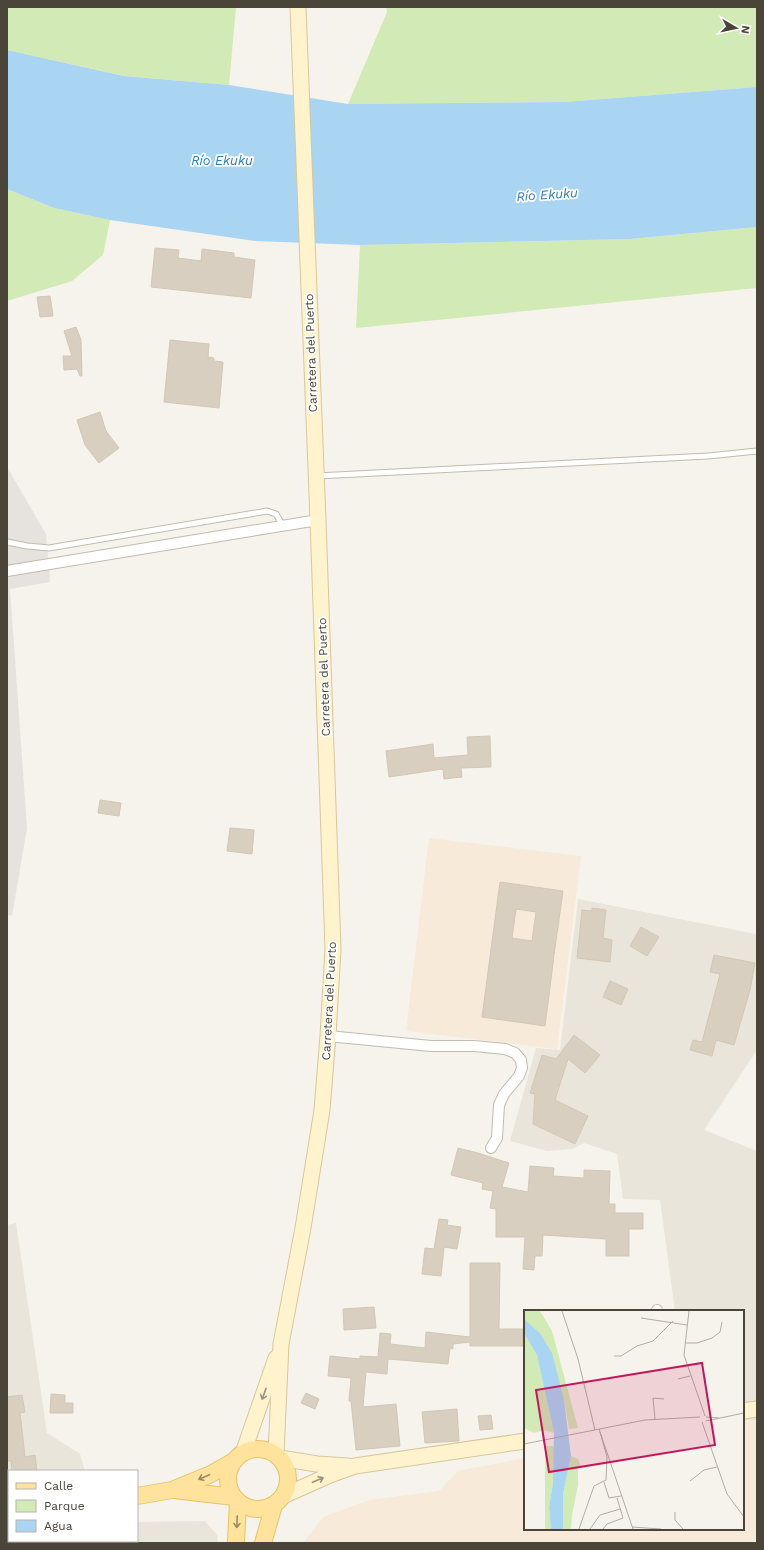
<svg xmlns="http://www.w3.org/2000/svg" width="764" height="1550" font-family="'Work Sans',sans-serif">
  <rect width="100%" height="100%" fill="#f6f3ec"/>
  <path fill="#eae5da" d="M578,899L756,934L757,937V1050L704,1130L757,1151V1420H743V1311H675L660,1200L623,1199L617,1154L584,1143L572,1149L547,1151L510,1141L536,1048L560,1050Z
    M16,1223L47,1433L80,1454L85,1471H9V1541H137V1522L205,1521L217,1535L218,1543H7V1225Z"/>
  <path fill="#f7ead8" d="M429,838L581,856L557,1049L406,1031Z
    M743,1420H757V1543H303L323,1517L369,1500L439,1491L458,1471L525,1458V1529H743Z"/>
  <path fill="#e6e2dd" d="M7,467L46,534L50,582L10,589L27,828L12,916L7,915Z"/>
  <path fill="#d2eab5" d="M7,7H236L229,85L125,76L7,50Z
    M386,7H757V87L564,102L348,104L387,12Z
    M7,189L54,208L110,220L103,255L72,281L7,301Z
    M757,227V288L356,328L360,245L630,239Z"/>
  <path fill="#a9d4f2" d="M7,50L124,76L229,85L348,104L564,102L757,87V227L630,239L360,245L255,241L110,220L54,208L7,189Z"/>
  <path fill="#d8cfc1" stroke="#d3c7b4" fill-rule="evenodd" d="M155,248L179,250L178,258L201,261L202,249L234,253V257L255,260L251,298L151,287Z
    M50,296L53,316L40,317L37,297Z
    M76,327L81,340L82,376H80L77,369L64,370L63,356H72L64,331Z
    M170,340L209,344L208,357L214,358V361L223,362L219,408L164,402Z
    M100,412L106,431L119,448L99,463L85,445L77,420Z
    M490,736L491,767L461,768L462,777L444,779L443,769L389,777L386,751L433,744L434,758L468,755L467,737Z
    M100,800L121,803L119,816L98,813Z
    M230,828L254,830L252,854L227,851Z
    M500,882L563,891L554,955H553L554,956L545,1026L482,1017ZM516,909L536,912L532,941L512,938Z
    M592,908L606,910L603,938L612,940L610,962L577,958L582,910L592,911Z
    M641,927L659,937L647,956L630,946Z
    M714,955L755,963L750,990L734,1045L716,1040L712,1056L690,1050L693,1040L702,1042L720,974L710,972Z
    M610,981L628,989L621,1005L603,997Z
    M574,1035L600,1055L585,1073L568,1059L555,1100L588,1116L575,1144L533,1124L535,1094L530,1093L542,1055L556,1059Z
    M458,1148L478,1153L509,1163L502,1187L528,1192L530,1166L554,1168L553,1176L584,1178V1170L610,1171L609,1204H615V1213H643V1229H629V1256H606V1239L543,1235L542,1256H535L534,1270L523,1269L525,1237H496V1209L490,1208L493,1191L482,1189L483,1183L451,1175Z
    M439,1219L448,1220L447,1225L461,1227L457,1249L444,1247L441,1276L422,1274L425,1248L434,1249Z
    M470,1263H500L499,1329H523V1346H470V1342L453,1344V1349L450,1348L448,1364L388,1359L387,1374L366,1372L363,1407L396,1404L400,1446L356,1450L351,1401H349L351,1378L328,1376L330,1356L360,1359V1356L378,1357L380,1333L391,1334L390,1344L425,1348L426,1332L470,1337Z
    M374,1307L376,1328L344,1330L343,1309Z
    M306,1393L319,1399L315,1409L301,1403Z
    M51,1394L65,1395V1403H73V1413H50Z
    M22,1395L25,1412L20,1413L25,1457L35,1455L37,1471H12L11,1461H7V1397Z
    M457,1409L459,1441L425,1443L422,1412Z
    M491,1415L493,1429L480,1430L478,1416Z"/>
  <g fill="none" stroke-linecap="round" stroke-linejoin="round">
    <defs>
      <path id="service" d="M317,476L708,456L757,451
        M7,542L27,546L49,548L267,511L276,514L283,526"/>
      <path id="minor" d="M7,571L318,520
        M328,1036L431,1046H474L505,1049L515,1053L521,1060L522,1068L519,1076L504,1094L499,1105L497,1138L491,1148
        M657,1310V1311"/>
      <path id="secondary" d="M743,1411L757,1409
        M243,1453L276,1358
        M276,1454L281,1344L303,1228L322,1110L328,1036L333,949L318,520L298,7
        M280,1458L317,1464L348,1466
        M283,1496L330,1475L355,1466L525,1441"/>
      <path id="primary" d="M228 1479a30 30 0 1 1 60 0a30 30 0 1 1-60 0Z
        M174,1490L234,1497
        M137,1496L172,1490L211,1474L234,1461
        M7,1517H9
        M236,1543L238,1501
        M263,1543L274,1505"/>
    </defs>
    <use href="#service" stroke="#c2bbae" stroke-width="7"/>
    <use href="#minor" stroke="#c2bbae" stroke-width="12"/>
    <use href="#secondary" stroke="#d6c79b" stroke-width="17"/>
    <use href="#primary" stroke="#e6c16a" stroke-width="18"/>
    <use href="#service" stroke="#fff" stroke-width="5"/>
    <use href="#minor" stroke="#fff" stroke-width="10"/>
    <use href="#secondary" stroke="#fff3cd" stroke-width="15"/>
    <use href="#primary" stroke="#ffe39c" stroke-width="16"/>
  </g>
  <defs><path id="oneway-shaft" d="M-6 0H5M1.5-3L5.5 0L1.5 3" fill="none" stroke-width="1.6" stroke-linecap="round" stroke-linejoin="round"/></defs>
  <g stroke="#9c937c">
    <use href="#oneway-shaft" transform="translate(264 1394) rotate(110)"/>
    <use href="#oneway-shaft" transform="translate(318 1480) rotate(-23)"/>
  </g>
  <g stroke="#9c8c66">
    <use href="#oneway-shaft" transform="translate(204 1477) rotate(157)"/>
    <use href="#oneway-shaft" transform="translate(237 1522) rotate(92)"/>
  </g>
  <g text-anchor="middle" stroke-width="3.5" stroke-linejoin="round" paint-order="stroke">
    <g font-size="12" fill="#4b4439" stroke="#fff">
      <text transform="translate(311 353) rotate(-92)" y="4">Carretera del Puerto</text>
      <text transform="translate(324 677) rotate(-92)" y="4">Carretera del Puerto</text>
      <text transform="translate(329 1001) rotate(-87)" y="4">Carretera del Puerto</text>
    </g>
    <g font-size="13" font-style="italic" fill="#2e7ab2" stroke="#fff">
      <text x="222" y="165">Río Ekuku</text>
      <text transform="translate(547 194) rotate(-4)" y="5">Río Ekuku</text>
    </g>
  </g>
  <g transform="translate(524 1310)">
    <rect width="220" height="220" fill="#f6f3ec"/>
    <path d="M0,1H16L28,21L54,118L45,119L40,90L16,23L0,9ZM0,23L13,45L30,123L20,120L10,123L0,118ZM21,136H30L29,173L25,198L27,219H21ZM47,146L54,149L57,156L54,159V175L48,205L47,219H39V184Z" fill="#d2eab5"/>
    <path d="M0,9L16,23L28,43L40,90L47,146L39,184V219H27L25,198L29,173L30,123L13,45L0,23Z" fill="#a9d4f2"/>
    <path fill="none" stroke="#b2ada4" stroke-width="1" d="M38,1L54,49L71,120M165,1L160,45L181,106M117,8L163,15M162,33H173L188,28L196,22L198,12M90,46H97L113,36L129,31L149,11M154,69L166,66M182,107L195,108M131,109L129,88L140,89M182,111L220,103M178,112L203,184L220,207M75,119L109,219M0,134L121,110L176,107M166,171L180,160L193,157M80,172L85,188L97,186M151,202V210L159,219M108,217L137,219M55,219L70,176L82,170L83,147L76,122M66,219L76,205L96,199M79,219L83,214L99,208L93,188"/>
    <path fill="#c2185b" fill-opacity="0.15" stroke="#c2185b" stroke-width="2" d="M178,53L191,135L25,162L12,80Z"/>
    <rect width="220" height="220" fill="none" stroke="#4b4439" stroke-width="2"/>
  </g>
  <rect width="764" height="1550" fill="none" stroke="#4b4439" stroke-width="16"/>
  <rect x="8" y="1470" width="130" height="72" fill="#ffffff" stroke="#b7b4b0"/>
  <rect x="16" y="1483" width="20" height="6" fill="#ffe39c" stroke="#b7b4b0"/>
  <text x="44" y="1490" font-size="12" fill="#4b4439">Calle</text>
  <rect x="16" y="1500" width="20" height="12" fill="#d2eab5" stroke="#b7b4b0"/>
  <text x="44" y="1510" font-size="12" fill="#4b4439">Parque</text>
  <rect x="16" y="1520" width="20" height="12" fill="#a9d4f2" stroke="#b7b4b0"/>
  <text x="44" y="1530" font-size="12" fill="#4b4439">Agua</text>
  <g transform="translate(736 28) rotate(99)" stroke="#ffffff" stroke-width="3" paint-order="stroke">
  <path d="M0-3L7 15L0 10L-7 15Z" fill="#4b4439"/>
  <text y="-6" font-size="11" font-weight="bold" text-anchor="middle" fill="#4b4439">N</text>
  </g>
</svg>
